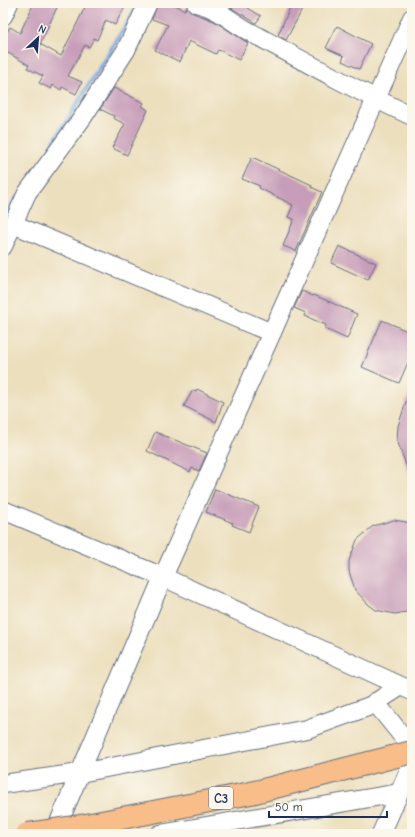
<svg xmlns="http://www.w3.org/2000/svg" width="415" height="837" font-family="'Comic Neue',sans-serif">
  <rect width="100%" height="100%" fill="#fbf7ec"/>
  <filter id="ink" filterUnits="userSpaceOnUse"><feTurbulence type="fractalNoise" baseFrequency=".025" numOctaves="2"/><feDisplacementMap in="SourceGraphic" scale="8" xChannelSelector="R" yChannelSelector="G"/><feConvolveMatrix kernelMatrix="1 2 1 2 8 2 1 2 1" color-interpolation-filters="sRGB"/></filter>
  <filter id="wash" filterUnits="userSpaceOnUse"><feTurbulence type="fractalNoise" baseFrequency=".012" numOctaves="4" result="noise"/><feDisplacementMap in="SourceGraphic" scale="16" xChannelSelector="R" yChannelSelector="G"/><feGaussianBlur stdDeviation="0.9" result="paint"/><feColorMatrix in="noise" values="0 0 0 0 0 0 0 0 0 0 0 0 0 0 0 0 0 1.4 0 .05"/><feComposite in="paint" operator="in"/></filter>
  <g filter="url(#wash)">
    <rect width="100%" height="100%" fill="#ecdfbd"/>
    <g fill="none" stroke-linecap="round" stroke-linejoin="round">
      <path stroke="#76a7e1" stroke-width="4.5" d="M51,146L135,11
        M3,221L17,197"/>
    </g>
    <g id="blocks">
      <path fill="#c79db9" d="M34,3H59L40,44L61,56L87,3H127L115,25L106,20L97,40L94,38L89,47L85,45L68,76L82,82L76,94L62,87L61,90L53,85L51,89L39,83L43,76L27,68L29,65L3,50V38L10,27L20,33Z
        M158,3H171L185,10L186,7L193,13L214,21L248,43L239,60L221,51L218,50L216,54L189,41L180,62L155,50L168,25L152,19Z
        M232,3H251L248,8L261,16L256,23L230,7Z
        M292,3L303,8L286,40L278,35Z
        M337,26L371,44L359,69L342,61L344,56L326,48Z
        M114,88L144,103L142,106L148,110L127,155L112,148L125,124L113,118L114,116L100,109Z
        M252,157L312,185L311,187L322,192L296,251L283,246L294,219L288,217L293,205L259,188L260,186L242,179Z
        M339,246L376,263L368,280L331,263Z
        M302,291L313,296L314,295L357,314L347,339L325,329L326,325L305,316L306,313L294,308Z
        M382,320L412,333V353L399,383L362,367Z
        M197,389L223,402L216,422L184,406L193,390L196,391Z
        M410,390H412V476H410L397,440L398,426Z
        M155,432L207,453L199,471L192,468L190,472L147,451Z
        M215,489L259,507L249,532L232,525L233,523L206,512Z
        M394,520L412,523V611L395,614L376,610L368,604L355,590L349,571V561L357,540L373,526Z"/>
    </g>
  </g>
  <g filter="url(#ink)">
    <use href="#blocks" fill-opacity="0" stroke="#646d7f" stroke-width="1"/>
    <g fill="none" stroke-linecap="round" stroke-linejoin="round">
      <defs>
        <path id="minor" d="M196,3C221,9 230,22 252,33C305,62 357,91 412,116
          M3,16L9,3
          M13,224L272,333
          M3,246L27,193L83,117L126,50L148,3
          M3,510L163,577L412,691
          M375,702L412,748
          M3,784L80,773L307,729L370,706L401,686
          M54,834L163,577L412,18
          M160,834L399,793
          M381,834L412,764"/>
      </defs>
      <use href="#minor" stroke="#646d7f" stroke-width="20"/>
      <use href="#minor" stroke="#fff" stroke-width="18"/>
      <defs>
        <path id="highway-bridge" d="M27,834L86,825L251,793L412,752"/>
      </defs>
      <use href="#highway-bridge" stroke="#646d7f" stroke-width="24" stroke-linecap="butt"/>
      <use href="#highway-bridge" stroke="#f8bd89" stroke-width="22"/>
    </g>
  </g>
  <g text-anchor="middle" stroke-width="3" stroke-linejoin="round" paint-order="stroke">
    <rect fill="#fbf7ec" stroke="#5e6b89" stroke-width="1" x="209" y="787" width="24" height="22" rx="3"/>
    <g font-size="13" font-weight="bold" fill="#1b2f5e">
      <text x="221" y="803">C3</text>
    </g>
  </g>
  <rect width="415" height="837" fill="none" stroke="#fbf7ec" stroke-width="16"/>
  <g transform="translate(38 38) rotate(26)" stroke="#fbf7ec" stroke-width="3" paint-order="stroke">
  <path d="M0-3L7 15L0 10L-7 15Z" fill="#1b2f5e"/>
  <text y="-6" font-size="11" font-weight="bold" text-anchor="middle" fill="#1b2f5e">N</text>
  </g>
  <path d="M269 811v6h118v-6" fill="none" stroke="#1b2f5e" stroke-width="2"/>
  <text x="275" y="811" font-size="12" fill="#1b2f5e" stroke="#fbf7ec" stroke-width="3" paint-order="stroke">50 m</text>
</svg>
